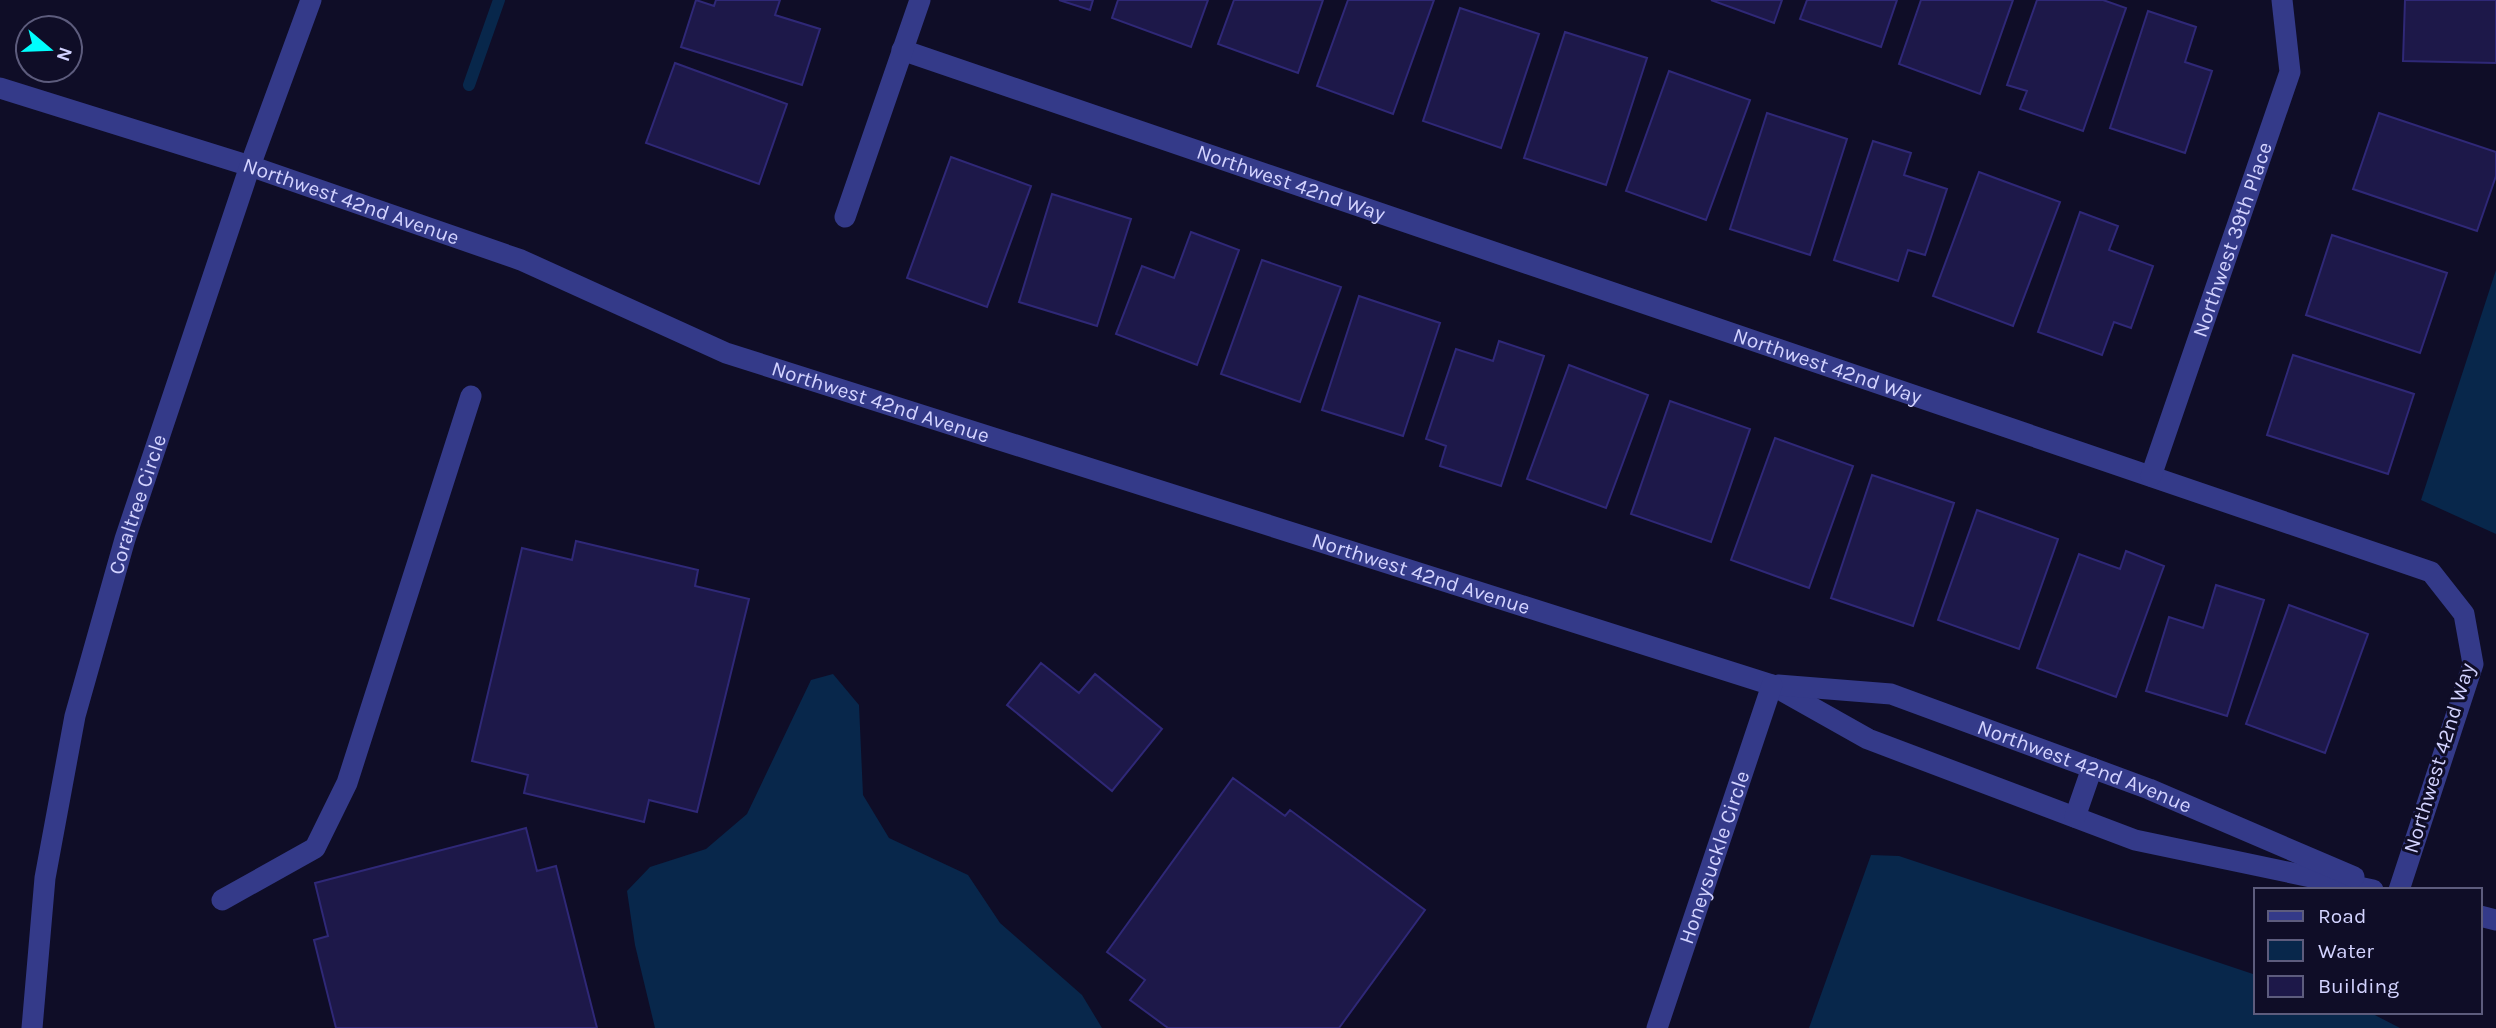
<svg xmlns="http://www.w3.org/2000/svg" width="2496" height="1028" font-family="Karla,sans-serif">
  <rect width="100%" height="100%" fill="#0f0d27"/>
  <path fill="#08274b" d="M2496,270V534L2421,500Z
    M833,674L859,705L863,795L889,838L968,875L1000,923L1082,995L1102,1028H655L635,945L627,891L650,867L706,849L747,814L811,680Z
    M1871,855L1899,856L2256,975V1012H2369L2400,1028H1809Z"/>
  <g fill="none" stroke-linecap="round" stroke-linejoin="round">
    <path stroke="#08274b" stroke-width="12" d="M469,85L499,0"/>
  </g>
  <path fill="#1d1849" stroke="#2f2877" stroke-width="2" d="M696,0L714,6L716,0H780L775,15L820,29L802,85L681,47Z
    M1059,0H1093L1090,10Z
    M1118,0H1208L1191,47L1112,18Z
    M1234,0H1323L1298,73L1218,44Z
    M1348,0H1434L1393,114L1317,86Z
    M1711,0H1782L1774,23Z
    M1807,0H1897L1881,47L1800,19Z
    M1921,0H2013L1980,94L1899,64Z
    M2037,0H2103L2126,8L2083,131L2020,109L2027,91L2007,85Z
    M2405,0H2496V63L2403,61Z
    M1460,8L1539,34L1501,148L1423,121Z
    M2148,11L2196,27L2185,62L2212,71L2185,153L2110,128Z
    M1565,32L1647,58L1606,185L1524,158Z
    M675,63L787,104L759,184L646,143Z
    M1669,71L1750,100L1706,220L1626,191Z
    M1767,113L1847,139L1810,255L1730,229Z
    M2379,113L2496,152V176L2477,231L2353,189Z
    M1873,141L1911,153L1904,175L1947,189L1925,255L1908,250L1898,281L1834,260Z
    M951,157L1031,186L987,307L907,278Z
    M1979,172L2060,202L2013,326L1933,296Z
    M1052,194L1131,219L1097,326L1019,302Z
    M2080,212L2118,226L2109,250L2153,266L2131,328L2114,322L2102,355L2038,332Z
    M1191,232L1239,250L1197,365L1116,334L1142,266L1174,278Z
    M2332,235L2447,273L2420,353L2306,315Z
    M1262,260L1341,287L1300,402L1221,374Z
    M1359,296L1440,323L1403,436L1322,410Z
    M1499,341L1544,356L1501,486L1440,466L1446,446L1426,439L1456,349L1493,361Z
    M2293,355L2414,394L2388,474L2267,435Z
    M1569,365L1648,395L1606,508L1527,479Z
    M1670,401L1750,429L1711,542L1631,514Z
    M1775,438L1853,466L1809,588L1731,560Z
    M1872,475L1954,503L1913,626L1831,598Z
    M1977,510L2058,539L2019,649L1938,620Z
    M576,541L698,570L695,586L749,599L697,812L649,800L644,822L524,793L528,775L472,761L522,548L572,560Z
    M2126,551L2164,566L2116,697L2037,668L2079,554L2120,569Z
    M2216,585L2264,600L2227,716L2146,691L2169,617L2203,628Z
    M2289,605L2368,634L2325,753L2246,724Z
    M1041,663L1079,693L1095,674L1162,729L1112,791L1007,705Z
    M1233,778L1285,816L1290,810L1425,910L1339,1028H1168L1130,1000L1145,980L1107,952Z
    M526,828L537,871L556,866L597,1028H336L314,940L328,936L315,883Z"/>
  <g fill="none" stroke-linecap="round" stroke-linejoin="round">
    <g stroke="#343a89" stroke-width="21">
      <path id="s1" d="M902,50L2431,572L2464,614L2473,664L2399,890"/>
      <path id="s2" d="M0,88L250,166L521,260L726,353L1772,685L1868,739L2135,840L2373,890"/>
      <path d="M845,217L920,0"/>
      <path id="s3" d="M2151,476L2290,72L2282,0"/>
      <path id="s4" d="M1778,685L1891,694L2149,789L2354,877"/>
      <path d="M2075,817L2092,768"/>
      <path d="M222,900L315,848L347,783L471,396"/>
      <path d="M2480,916L2496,920"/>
      <path id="s5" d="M32,1028L45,878L75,716L125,539L250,166L311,0"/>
      <path id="s6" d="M1657,1028L1772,685"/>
    </g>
  </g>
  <g text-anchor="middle" stroke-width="6" stroke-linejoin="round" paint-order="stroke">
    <g font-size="21" fill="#d3d3ff" stroke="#0f0d27">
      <text dy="7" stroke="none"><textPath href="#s1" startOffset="411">Northwest 42nd Way</textPath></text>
      <text dy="7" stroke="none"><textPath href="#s2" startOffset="369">Northwest 42nd Avenue</textPath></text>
      <text dy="7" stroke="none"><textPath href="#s3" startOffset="250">Northwest 39th Place</textPath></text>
      <text dy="7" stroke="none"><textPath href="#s1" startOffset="978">Northwest 42nd Way</textPath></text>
      <text dy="7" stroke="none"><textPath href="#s2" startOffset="936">Northwest 42nd Avenue</textPath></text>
      <text dy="7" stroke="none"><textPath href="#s5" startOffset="536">Coraltree Circle</textPath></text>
      <text dy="7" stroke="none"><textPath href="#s2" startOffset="1503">Northwest 42nd Avenue</textPath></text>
      <text transform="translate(2439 758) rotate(-73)" y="7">Northwest 42nd Way</text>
      <text dy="7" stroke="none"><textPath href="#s4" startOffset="320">Northwest 42nd Avenue</textPath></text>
      <text dy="7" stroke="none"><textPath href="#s6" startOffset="180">Honeysuckle Circle</textPath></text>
    </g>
  </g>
  <rect x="2254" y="888" width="228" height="126" fill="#0f0d27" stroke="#5d5c7d" stroke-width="2"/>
  <rect x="2268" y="911" width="35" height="10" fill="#343a89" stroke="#5d5c7d" stroke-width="2"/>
  <text x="2318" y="923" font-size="21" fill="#d3d3ff">Road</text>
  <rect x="2268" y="940" width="35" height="21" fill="#08274b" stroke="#5d5c7d" stroke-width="2"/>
  <text x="2318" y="958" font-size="21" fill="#d3d3ff">Water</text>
  <rect x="2268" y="976" width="35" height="21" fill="#1d1849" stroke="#5d5c7d" stroke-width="2"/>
  <text x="2318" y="993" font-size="21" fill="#d3d3ff">Building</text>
  <g transform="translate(49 49) rotate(109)"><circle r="33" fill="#0f0d27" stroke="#5d5c7d" stroke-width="2"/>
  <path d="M0-5L12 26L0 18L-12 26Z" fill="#00fefd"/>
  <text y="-10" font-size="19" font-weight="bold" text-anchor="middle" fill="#d3d3ff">N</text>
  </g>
</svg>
